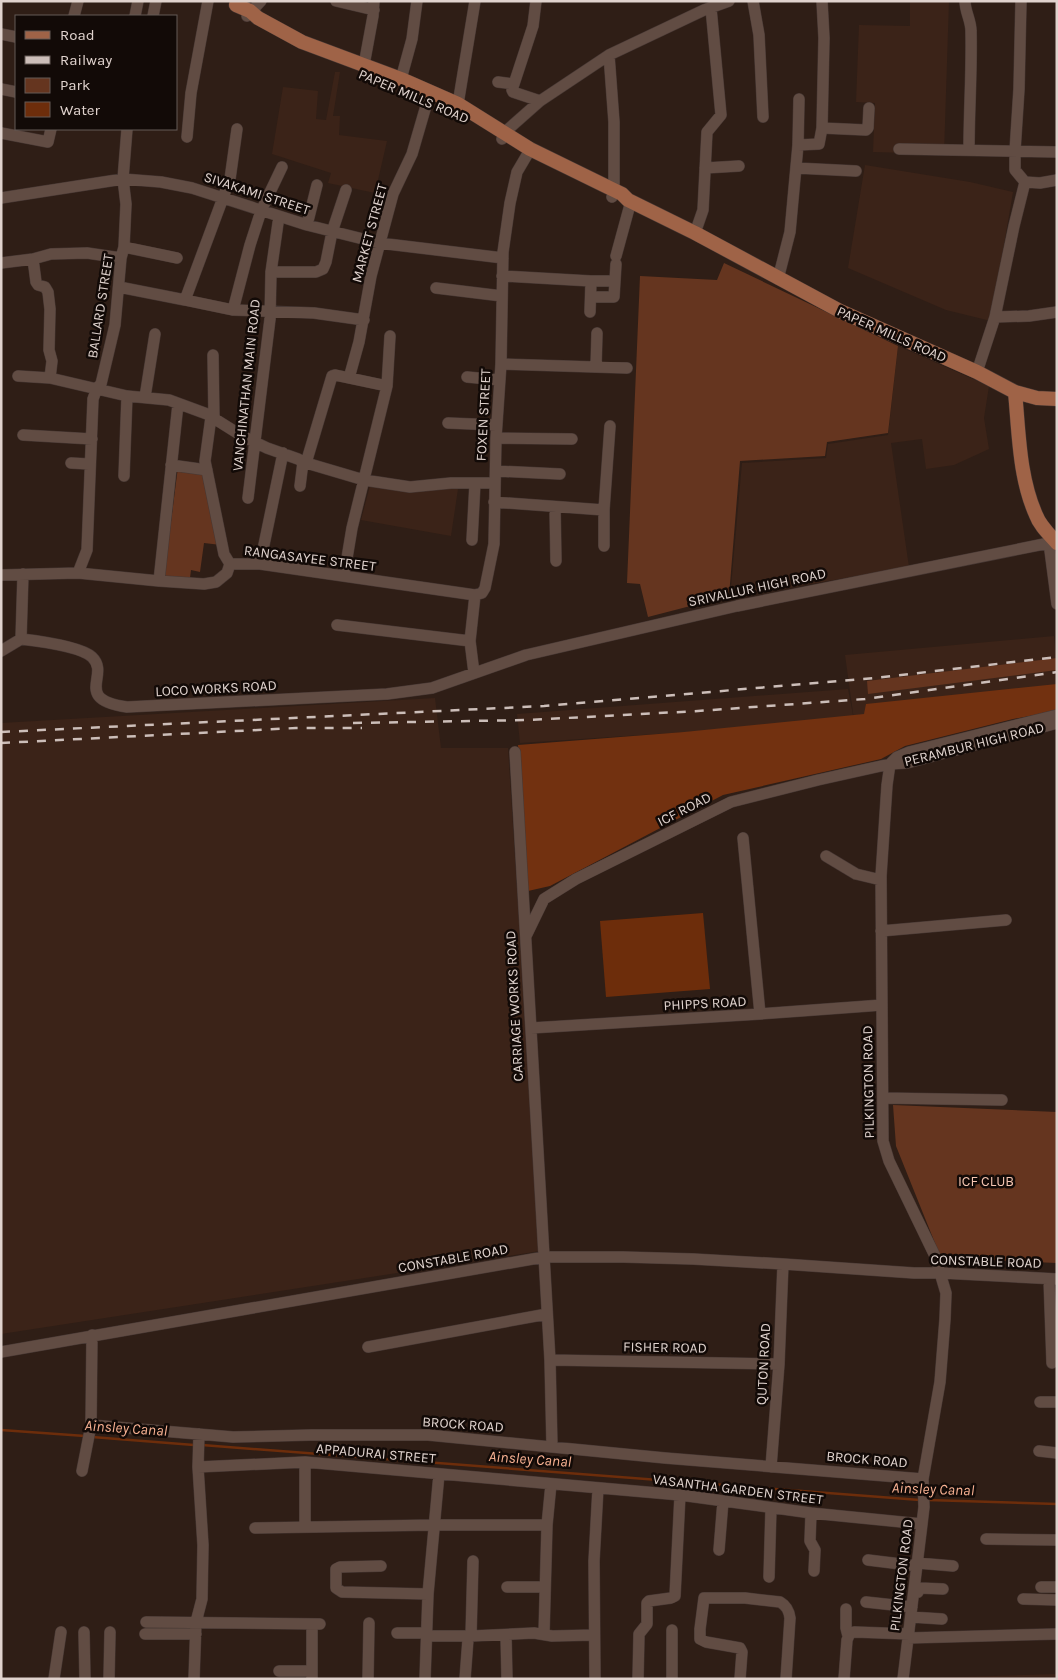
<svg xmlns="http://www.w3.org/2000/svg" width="1058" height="1680" font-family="Karla,sans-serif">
  <rect width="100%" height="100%" fill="#2f1e16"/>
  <path fill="#3b2318" d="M910,1H949L944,154L873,152L875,103L856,102L859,25L910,26Z
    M335,72H340L333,116H340L339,135L387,141L375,193L328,183L331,173L272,154L283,87L318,91L316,119L326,120Z
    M865,165L970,182L1013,192L991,321L946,310L848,268Z
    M898,346L989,386L984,418L989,449L954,465L926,469L922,439L891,443L909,567L730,598L742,463L826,458L828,444L888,435Z
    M372,478L458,489L451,536L361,520Z
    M1054,636L1057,666V710L854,721L520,743L517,714L848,689L854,720L845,655Z
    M435,698L441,748H508L540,1251L1,1334V723Z
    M1057,1674V1679H926V1678Z"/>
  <path fill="#65351f" d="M724,263L898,346L888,433L827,442L825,456L740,461L729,596L648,617L640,584L627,583L640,276L717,280Z
    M178,467L203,470L221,545L204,543L200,572L191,570L190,578L164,576Z
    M1057,658V670L868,694L867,681Z
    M893,1105L1057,1112V1263L941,1258L896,1146Z"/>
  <path fill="#723110" d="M1057,684V711L1013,719L905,746L881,759L723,795L550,886L528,891L518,745L684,732L864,714L866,704Z"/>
  <path fill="#6d2d0b" d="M703,913L710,989L606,997L600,921Z"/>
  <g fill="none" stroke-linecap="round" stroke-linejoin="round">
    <path stroke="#6d2d0b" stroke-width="2.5" d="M1,1430L85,1436
      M92,1437L194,1445
      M202,1445L920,1500
      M928,1500L1057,1504"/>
    <defs>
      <path id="minor" d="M336,1L374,10
        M536,1L533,26L512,90L513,92L540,101
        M753,1L759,35L763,117
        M965,1C965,12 971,20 971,31C972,71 969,110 969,150
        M1021,1L1019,89L1015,151V170L1025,182
        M74,16L78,1
        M135,16L138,1
        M153,16L156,1
        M247,16L261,1
        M1,34L16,37
        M609,55L614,122V191L612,197
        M364,65L373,16L374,1
        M401,79L412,39L417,1
        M498,82L514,84
        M1,89L16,92
        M456,111L458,104L475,1
        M822,128L866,130L868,128L869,108
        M1,133L48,142L51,129
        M187,137L191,93L208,1
        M502,139L505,132L540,101L609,55L704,10L729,1
        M798,145L799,99
        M899,149L1057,152
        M705,168L739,166
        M796,168L856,171
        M1,198L123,179L161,182L192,188L307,225L379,243L503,258
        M307,225L317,185
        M695,233L703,210L707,132L721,115L711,8
        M124,247L177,258
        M616,256L631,201
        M33,259L36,282L38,285L45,287L48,292L50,309L49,350L52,361L50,378
        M1,263L33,259L51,254L87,253L121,258
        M271,272H316L323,269L326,262L332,232L346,190
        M502,276L591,281L590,312
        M778,279L790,232L798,145L819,144L822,128L824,38L822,1
        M591,281H615
        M119,287L185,300L230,179L237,129
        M436,288L502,296
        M591,297H614L616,264
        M185,300L233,310L314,313L364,320
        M233,310L250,245L261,211L282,167
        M995,317L1029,316L1057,312
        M213,355L214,419
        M501,364L627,368
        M596,367L597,333
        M977,372L995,317L1014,226L1025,182L1040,183L1057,180
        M18,376L50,378L127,396L169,400L207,414L242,436L267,448L298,459L303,462L364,480L410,487L451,483H494
        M467,377L499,380
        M349,378L359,342L371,276L393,194L412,154L428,99
        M145,397L155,334
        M211,417L205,461L224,554L230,564
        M448,423L496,425
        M23,435L92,439
        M496,438L572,439
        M71,463L89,464
        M306,463L332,376L335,375L387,386
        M171,465L207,470
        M496,471L560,474
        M124,476L127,396
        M300,486L303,462
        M248,498L270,319L271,272L279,216
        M494,502L604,510
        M555,507L556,561
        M472,540L475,483
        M604,546V510L610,426
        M260,564L283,453
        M78,573L87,550L93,399L97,388L101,384L115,325L121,258L124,247L126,204L123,179L127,129
        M1,575L78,573L159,581L204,584L216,582L227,573L230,564H260L475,595
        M344,576L352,528L387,386L390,336
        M159,581L178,404
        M337,625L470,641
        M21,639L23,574
        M1,651L21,639C38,641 80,646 92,657C111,675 72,699 127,707L387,694L432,688L526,655L737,606L1049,543L1057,604
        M474,673L470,641L475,595L482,593L485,588L494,544L496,438L501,364L503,252L510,203L517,172L527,155
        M515,752L550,1360L552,1446
        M743,838L760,1014
        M826,856L856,874L881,880
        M881,931L1006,920
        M526,936L544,899L576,879L731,802L818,780L890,764L907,763L1057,723
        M531,1028L760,1014L882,1005
        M883,1098L1002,1100
        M1049,1279L1052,1363
        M92,1335L91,1425L233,1437L311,1435H428L665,1458L923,1479
        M368,1347L547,1314
        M1,1352L544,1257H623L693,1259L783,1264L914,1273H941L1057,1279
        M550,1360L779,1364
        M1040,1402H1057
        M1039,1451L1057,1453
        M305,1462V1527
        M198,1467L305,1462L680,1495L811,1513L922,1524
        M771,1467L779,1364L783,1264
        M82,1471L91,1425
        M811,1513L810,1541L815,1550L814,1571
        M255,1528L434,1525H547
        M986,1539L1057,1540
        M719,1550L723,1501
        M868,1560L917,1566
        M917,1563L953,1566
        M381,1566L340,1567L336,1569V1588L342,1592L428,1594
        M769,1577L771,1508
        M507,1587H545
        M1041,1587H1057
        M914,1591L918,1592L920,1588L943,1589
        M1023,1599L1057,1600
        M866,1602L912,1607
        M846,1609V1628L848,1636
        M911,1617L942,1619
        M146,1622L320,1624
        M312,1624V1679
        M84,1632L85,1679
        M397,1633H427
        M145,1634H196
        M544,1634L547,1525L551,1484
        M506,1635L507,1679
        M427,1636H471L534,1633L552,1636L594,1635
        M908,1638L1057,1634
        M279,1671H311
        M54,1679L61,1632
        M109,1679L110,1632
        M194,1679L196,1622L202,1599L203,1545L198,1467L199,1434
        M368,1679L369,1623
        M425,1679L428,1594L439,1474
        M465,1679L468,1639L471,1636L473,1561
        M595,1679L594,1561L598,1488
        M638,1679L639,1634L647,1624V1603L649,1601L671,1598L675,1596L680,1495
        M672,1679V1630
        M740,1679L742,1652L740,1648L706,1642L700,1639V1629L704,1598H745L780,1602C787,1606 789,1611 790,1618L786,1679
        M844,1679L847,1640L850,1633L855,1632L909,1634
        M903,1679L922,1524L924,1507L923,1479L940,1382L945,1319L946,1293L935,1256L889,1161L883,1141L881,876L887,785L890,764L897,757L909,752L1057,715"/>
      <path id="major" d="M236,5L250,11L258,18L302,42L401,79L458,104L530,149L622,194L628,200L695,233L840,311L977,372L1015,392L1037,398L1057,399
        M1015,392C1019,433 1019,477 1036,515C1040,526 1049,534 1057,543"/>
    </defs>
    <use href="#minor" stroke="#473834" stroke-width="12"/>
    <use href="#major" stroke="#473834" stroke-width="15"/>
    <use href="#minor" stroke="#614c43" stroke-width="11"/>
    <use href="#major" stroke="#9f6347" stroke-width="14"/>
    <path stroke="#ccbeb9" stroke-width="2.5" stroke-dasharray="9 9" stroke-linecap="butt" d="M353,723L529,720L698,711L865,699L1057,672
      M1,732L544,706L875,678L1057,657
      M1,743L296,728H362"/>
  </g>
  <g text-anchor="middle" stroke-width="5" stroke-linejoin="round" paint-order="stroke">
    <g font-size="14" fill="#e0d3ce" stroke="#120a07">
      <text transform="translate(414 96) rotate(23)" y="5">PAPER MILLS ROAD</text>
      <text transform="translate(257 193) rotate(18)" y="5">SIVAKAMI STREET</text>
      <text transform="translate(369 233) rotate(-75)" y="5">MARKET STREET</text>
      <text transform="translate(100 306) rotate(-81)" y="5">BALLARD STREET</text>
      <text transform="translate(892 334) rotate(24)" y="5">PAPER MILLS ROAD</text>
      <text transform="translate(246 385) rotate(-84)" y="5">VANCHINATHAN MAIN ROAD</text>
      <text transform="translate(483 415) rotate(-87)" y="5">FOXEN STREET</text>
      <text transform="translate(310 558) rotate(7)" y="5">RANGASAYEE STREET</text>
      <text transform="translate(757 587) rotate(-12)" y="5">SRIVALLUR HIGH ROAD</text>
      <text transform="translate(216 688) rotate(-3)" y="5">LOCO WORKS ROAD</text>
      <text transform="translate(974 744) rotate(-14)" y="5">PERAMBUR HIGH ROAD</text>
      <text transform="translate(684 809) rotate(-27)" y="5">ICF ROAD</text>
      <text transform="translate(705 1003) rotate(-3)" y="5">PHIPPS ROAD</text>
      <text transform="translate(514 1006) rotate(-93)" y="5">CARRIAGE WORKS ROAD</text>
      <text transform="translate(868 1082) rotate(-91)" y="5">PILKINGTON ROAD</text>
      <text transform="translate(453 1258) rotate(-10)" y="5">CONSTABLE ROAD</text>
      <text transform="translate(986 1261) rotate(2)" y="5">CONSTABLE ROAD</text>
      <text transform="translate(665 1347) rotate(1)" y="5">FISHER ROAD</text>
      <text transform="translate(763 1364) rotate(-87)" y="5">QUTON ROAD</text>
      <text transform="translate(463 1424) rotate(4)" y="5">BROCK ROAD</text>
      <text transform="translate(376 1453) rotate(5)" y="5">APPADURAI STREET</text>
      <text transform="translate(867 1459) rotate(5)" y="5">BROCK ROAD</text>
      <text transform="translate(738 1489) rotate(7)" y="5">VASANTHA GARDEN STREET</text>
      <text transform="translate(901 1575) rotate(-83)" y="5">PILKINGTON ROAD</text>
    </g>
    <g font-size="14" fill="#f7c6b2" stroke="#120a07">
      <text x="986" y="1186">ICF CLUB</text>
    </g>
    <g font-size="15" font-style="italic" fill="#f9b293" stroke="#120a07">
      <text transform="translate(126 1428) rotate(4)" y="5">Ainsley Canal</text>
      <text transform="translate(530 1459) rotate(4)" y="5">Ainsley Canal</text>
      <text transform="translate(933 1489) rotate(2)" y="5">Ainsley Canal</text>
    </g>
  </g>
  <rect width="1058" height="1680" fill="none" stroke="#e0d3ce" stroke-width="5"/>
  <rect x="15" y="15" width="162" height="115" fill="#120a07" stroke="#645a57"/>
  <rect x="25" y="31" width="25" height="8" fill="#9f6347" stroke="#645a57"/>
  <text x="60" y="40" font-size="15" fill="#e0d3ce">Road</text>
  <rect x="25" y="56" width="25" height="8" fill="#ccbeb9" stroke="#645a57"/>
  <text x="60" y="65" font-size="15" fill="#e0d3ce">Railway</text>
  <rect x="25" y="78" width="25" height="15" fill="#65351f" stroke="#645a57"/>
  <text x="60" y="90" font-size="15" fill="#e0d3ce">Park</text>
  <rect x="25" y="102" width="25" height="15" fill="#6d2d0b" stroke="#645a57"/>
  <text x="60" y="115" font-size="15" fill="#e0d3ce">Water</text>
</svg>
